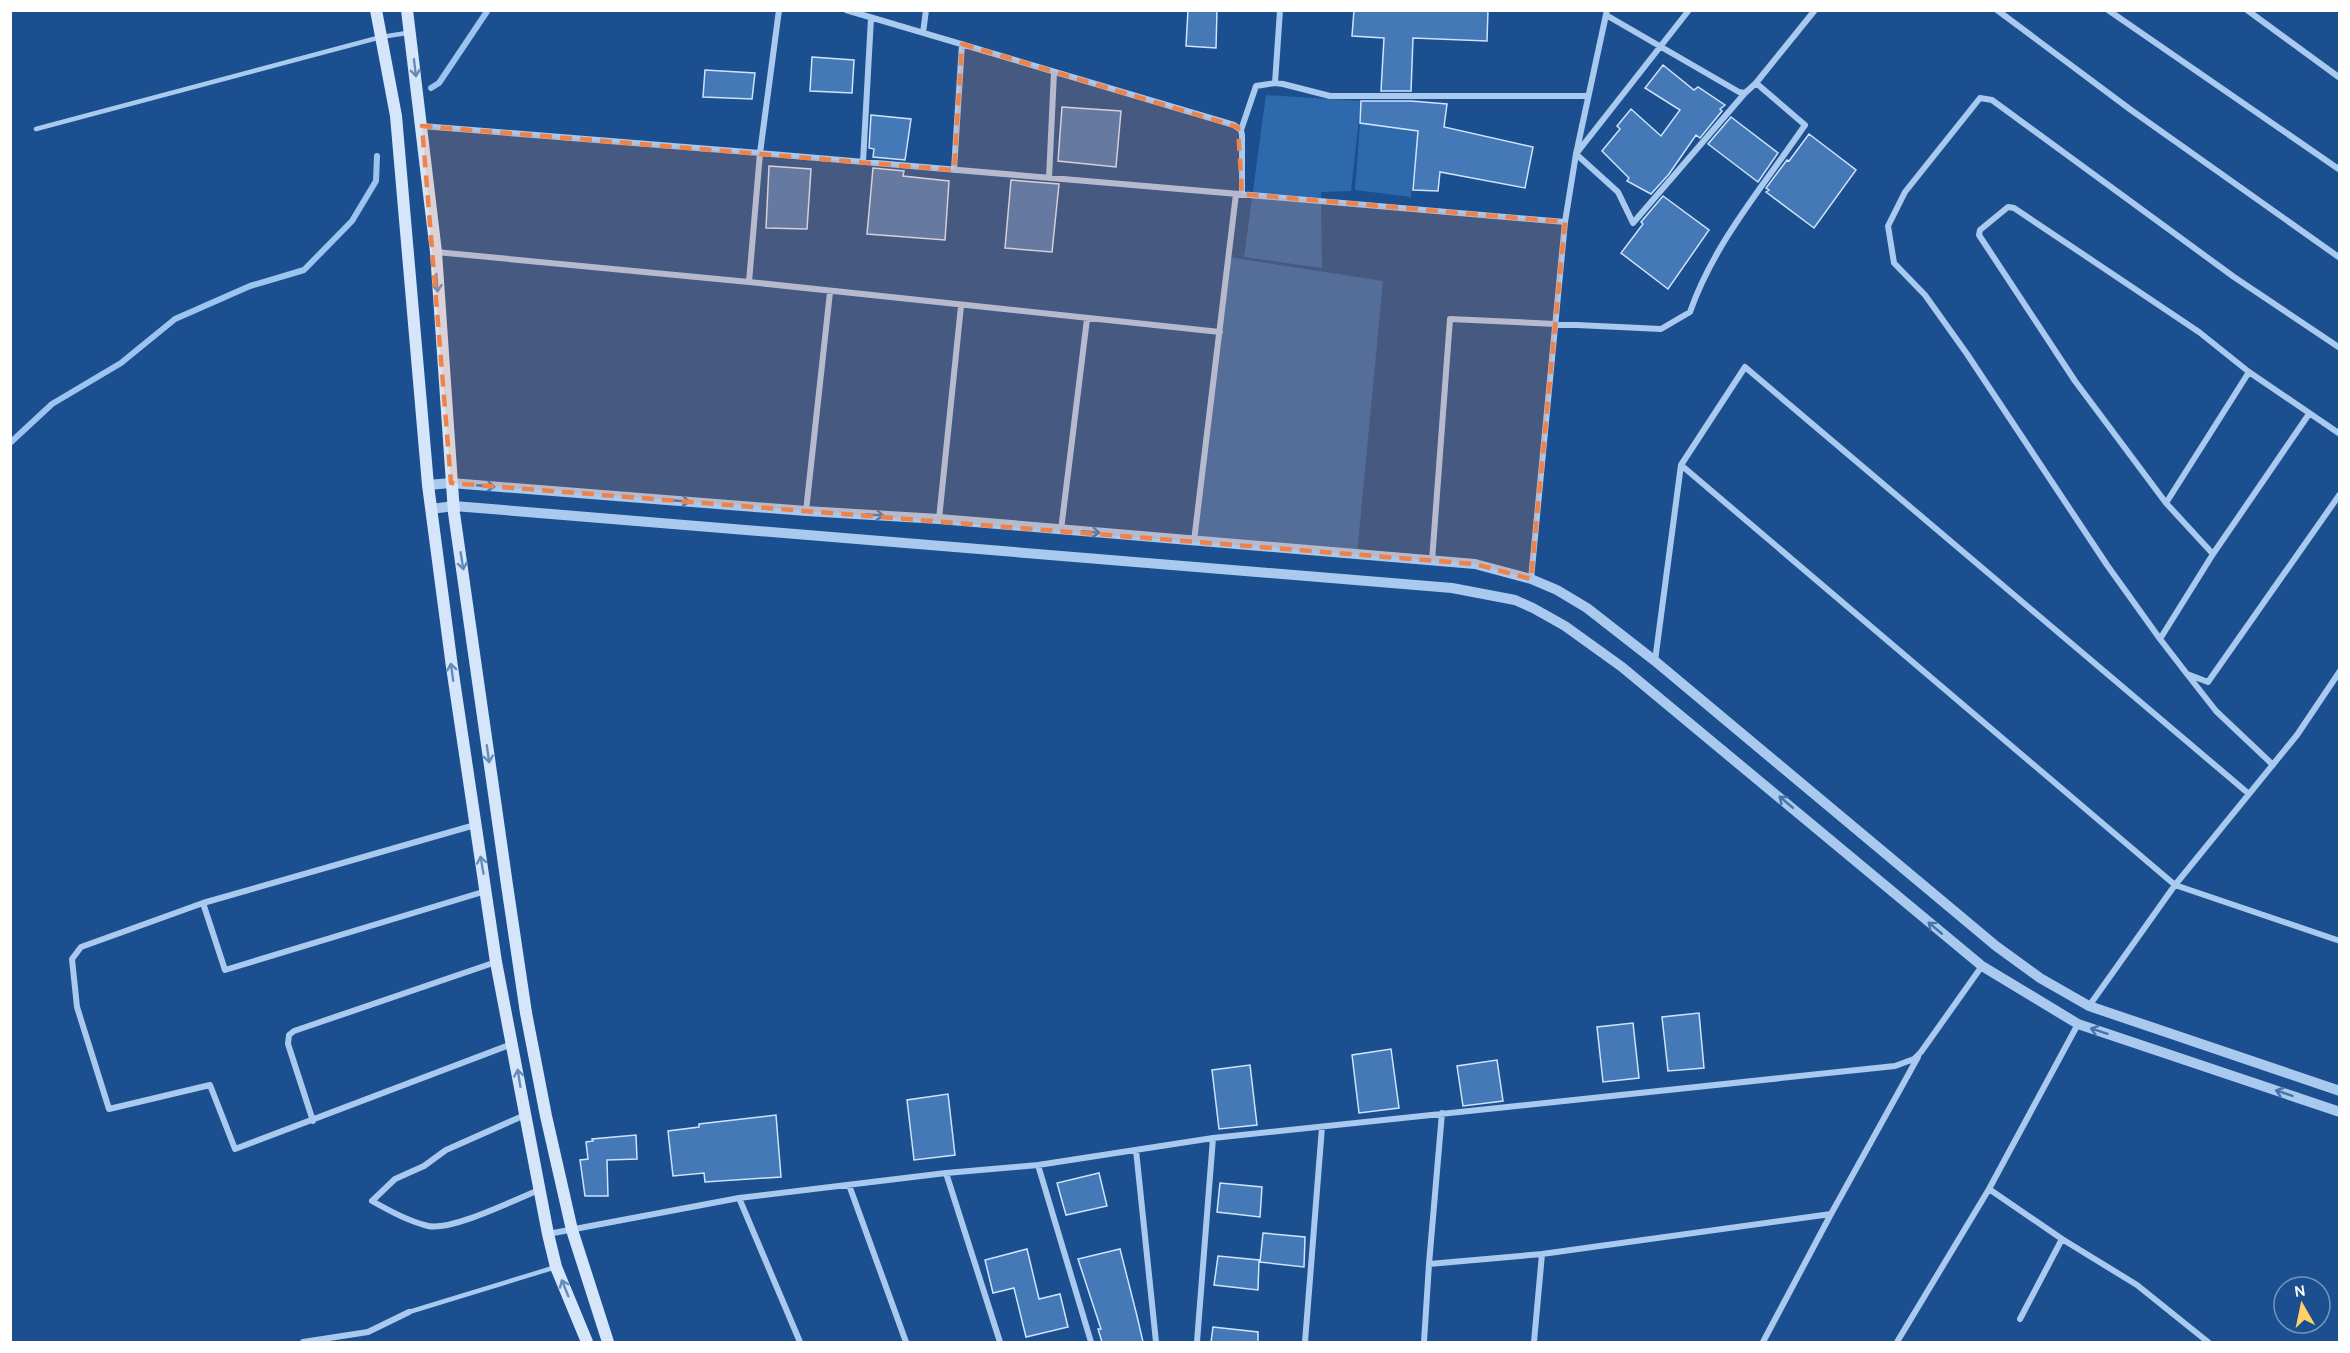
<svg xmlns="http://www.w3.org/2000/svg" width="2350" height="1353" font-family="Karla,sans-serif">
  <rect width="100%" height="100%" fill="#1b4f8f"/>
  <path fill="#2e69ad" d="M1266,95L1361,101L1351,191L1321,192L1322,268L1244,257Z
    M1360,123L1418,131L1411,197L1355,190Z
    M1229,257L1383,281L1357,554L1194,541Z"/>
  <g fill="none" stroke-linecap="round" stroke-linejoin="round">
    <path stroke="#9cc4f0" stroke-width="6" d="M431,88L439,83L488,10
      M10,443L52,404L121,363L175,319L250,286L304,270L352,221L376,181L377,156"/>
  </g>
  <path fill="#4478b7" stroke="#cfe3fa" stroke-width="1.5" d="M1188,10H1217L1216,48L1186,46Z
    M1354,10H1488L1487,41L1413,38L1411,91H1381L1384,38L1352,36Z
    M812,57L854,60L852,93L810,91Z
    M1663,65L1694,90L1698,87L1725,105L1720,109L1722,111L1700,138L1696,135L1669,174L1651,194L1627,181L1629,178L1602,151L1620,129L1617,126L1631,109L1661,136L1680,110L1645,88Z
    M705,70L755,73L752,99L703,97Z
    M1361,101H1411L1447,104L1444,127L1533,147L1525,188L1440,172L1438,191L1413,190L1418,131L1360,123Z
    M1062,107L1121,111L1116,167L1058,161Z
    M871,115L911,119L905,160L873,157L874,149L869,148Z
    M1731,117L1778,153L1758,182L1708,144Z
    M1809,134L1856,170L1814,228L1766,192L1769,190L1766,188L1787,160L1789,161Z
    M769,166L811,169L807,229L766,228Z
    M873,168L904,171L903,176L949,181L945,240L867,234Z
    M1011,180L1059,184L1052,252L1005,248Z
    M1663,196L1709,230L1668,289L1621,253L1643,224L1641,222Z
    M1699,1013L1704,1068L1668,1071L1662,1017Z
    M1633,1023L1639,1078L1603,1082L1597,1027Z
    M1391,1049L1399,1108L1359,1113L1352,1055Z
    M1497,1060L1503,1101L1463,1106L1457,1066Z
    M1250,1065L1257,1125L1219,1129L1212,1070Z
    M948,1094L955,1155L914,1160L907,1100Z
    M776,1115L781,1177L705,1182L704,1173L673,1176L668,1131L699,1127V1124Z
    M636,1135L637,1159L607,1160L608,1196H585L580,1160L588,1159L586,1142L593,1141L592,1139Z
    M1099,1173L1107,1206L1066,1215L1057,1183Z
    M1220,1183L1262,1187L1260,1217L1217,1212Z
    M1263,1233L1305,1237L1304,1267L1260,1262Z
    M1027,1249L1039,1299L1060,1294L1068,1327L1026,1337L1014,1288L993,1293L985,1260Z
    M1120,1249L1137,1316L1143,1342H1102L1098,1329H1101L1078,1259Z
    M1218,1256L1259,1260L1258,1290L1214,1285Z
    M1213,1327L1258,1332V1342H1211Z"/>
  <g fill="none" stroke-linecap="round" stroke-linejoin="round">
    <path stroke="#a9c9ee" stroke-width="4.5" d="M36,129L381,37L407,33
      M409,1312L556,1267"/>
    <path stroke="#a9c9ee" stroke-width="6" d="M846,10L1234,125L1241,130L1242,135V194
      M1689,10L1576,154L1618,192L1633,223L1745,93L1756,83L1815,10
      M1997,10L2131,110L2340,258
      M2108,10L2340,170
      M2247,10L2340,78
      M1606,15L1739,92L1745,93
      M923,33L926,10
      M1275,83L1280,10
      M422,126L760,153L1565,222
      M1241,130L1256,86L1275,83L1283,84L1330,96H1588
      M863,162L871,18
      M954,170L962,44
      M1049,178L1054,72
      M436,252L749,282L1220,332
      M749,282L760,153L779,10
      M2340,348L2234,277L1992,100L1980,98L1905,192L1888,226L1894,263L1925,295L1967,354L2107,565L2160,639L2187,674L2208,682L2340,494
      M2166,503L2249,372
      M806,511L830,292
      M939,519L961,306
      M1061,530L1087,319
      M1194,541L1236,194
      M2213,554L2309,414
      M1432,561L1450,319L1661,329L1690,312C1714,243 1764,185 1805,125L1756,83
      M1531,579L1565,222L1576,154L1607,10
      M2160,639L2213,554L2166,503L2075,381L1979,235L1980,230L2008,207L2014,208L2199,332L2249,372L2340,434
      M1655,661L1681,465
      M2187,674L2216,711L2273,765
      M2249,794L1745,367L1681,465L2175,885L2340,941
      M475,825L203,903L81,947L72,959L77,1007L109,1109L210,1085L235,1149L512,1044
      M203,903L225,970L486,891
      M2089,1006L2175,885L2297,735L2340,671
      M525,1115L446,1150L424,1166L395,1179L372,1201C390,1211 408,1221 428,1226C452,1231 514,1200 539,1190
      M313,1121L288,1044L289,1035L294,1031L496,962
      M1136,1150L1156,1342
      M1038,1165L1091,1342
      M946,1173L1000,1342
      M849,1185L906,1342
      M1989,1189L2062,1239L2137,1285L2208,1342
      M739,1198L800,1342
      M1831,1214L1918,1057
      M548,1234L739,1198L946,1173L1038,1165L1213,1138L1895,1066L1914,1059L1921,1052L1982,966
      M1429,1264L1542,1254L1831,1214L1763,1342
      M2020,1319L2062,1239
      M303,1342L368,1332L409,1312
      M1197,1342L1213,1138
      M1305,1342L1322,1127
      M1424,1342L1429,1264L1442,1113
      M1534,1342L1542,1254
      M1897,1342L1989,1189L2078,1024"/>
    <path stroke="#a9c9ee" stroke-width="10" d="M428,485L451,483L806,511L939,519L1475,564L1531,579L1557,590L1587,608L1655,661L1996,946L2040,978L2089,1006L2340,1091
      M431,509L454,506L1452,588L1515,600L1533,608L1565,626L1622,667L1982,966L2078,1024L2340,1112"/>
    <path stroke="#d6e6fa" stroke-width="12" d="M376,10L396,116L428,485L452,667L496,962L548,1234L556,1267L587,1342
      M407,10L436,252L454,513L507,885L526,1013L546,1116L572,1230L608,1342"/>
  </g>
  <defs><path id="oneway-shaft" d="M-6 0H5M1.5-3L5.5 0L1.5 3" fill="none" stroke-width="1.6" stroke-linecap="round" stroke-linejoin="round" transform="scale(1.5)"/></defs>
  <g stroke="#668bba">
    <use href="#oneway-shaft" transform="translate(415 68) rotate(83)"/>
    <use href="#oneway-shaft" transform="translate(437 283) rotate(86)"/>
    <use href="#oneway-shaft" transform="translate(462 561) rotate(81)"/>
    <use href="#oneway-shaft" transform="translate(452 672) rotate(-98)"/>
    <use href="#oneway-shaft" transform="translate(488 754) rotate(82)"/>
    <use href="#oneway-shaft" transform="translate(482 865) rotate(-100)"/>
    <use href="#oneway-shaft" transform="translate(519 1078) rotate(-99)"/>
    <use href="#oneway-shaft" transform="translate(565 1288) rotate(-112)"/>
  </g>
  <g stroke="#4674ac">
    <use href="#oneway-shaft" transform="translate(486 486) rotate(5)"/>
    <use href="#oneway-shaft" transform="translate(681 501) rotate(5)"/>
    <use href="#oneway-shaft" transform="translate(875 515) rotate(4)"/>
    <use href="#oneway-shaft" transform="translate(1091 532) rotate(5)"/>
    <use href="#oneway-shaft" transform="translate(1786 802) rotate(-140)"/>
    <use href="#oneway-shaft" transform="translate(1935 928) rotate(-140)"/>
    <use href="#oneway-shaft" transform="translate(2099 1031) rotate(-162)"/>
    <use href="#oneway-shaft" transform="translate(2284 1093) rotate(-161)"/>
  </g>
  <path fill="#ee8249" fill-opacity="0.2" stroke="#ee8249" stroke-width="4.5" stroke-dasharray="12 8" stroke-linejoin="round" d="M962,44L1238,127L1242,194L1565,222L1531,579L1475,564L451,483L422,126L954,170Z"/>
  <rect width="2350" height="1353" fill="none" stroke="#ffffff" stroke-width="24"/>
  <g transform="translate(2302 1305) rotate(351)"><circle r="28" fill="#1b4f8f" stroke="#7695bc" stroke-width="1.5"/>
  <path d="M0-4.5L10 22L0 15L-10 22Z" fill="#ffd166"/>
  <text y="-9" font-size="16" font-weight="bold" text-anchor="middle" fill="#ffffff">N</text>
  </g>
</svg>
